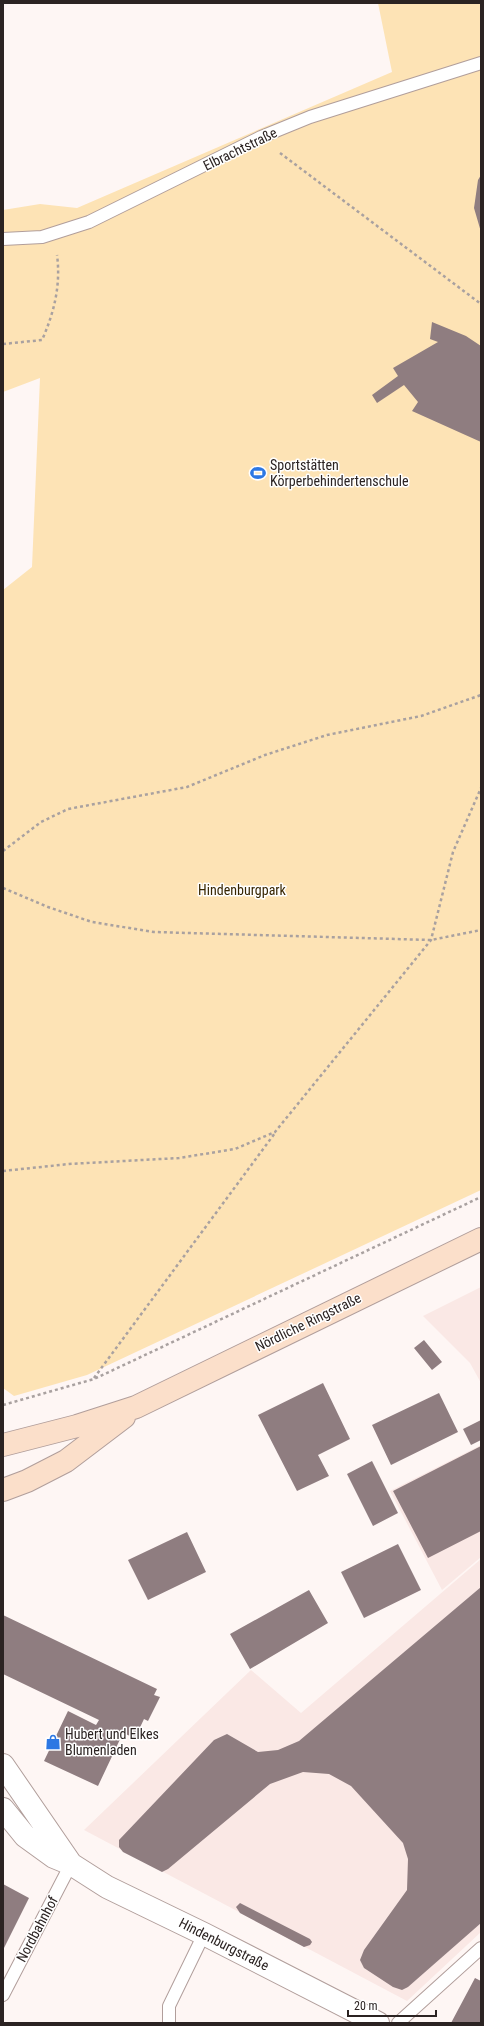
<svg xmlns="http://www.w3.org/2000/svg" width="484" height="2026" font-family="'Roboto Condensed',sans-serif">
  <rect width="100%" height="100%" fill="#fef6f4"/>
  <path fill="#fae8e5" d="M481,1287V1383L470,1363L423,1316Z
    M481,1445V1557L442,1590L390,1491Z
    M481,1559V1932L407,2001L84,1830L251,1670L301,1713Z"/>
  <path fill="#fde3b5" d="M378,3H481V1190L87,1375L14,1396L3,1388V590L32,567L40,378L3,392V210L40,204L77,208L392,72Z"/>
  <path fill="#8f7d80" d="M481,175V232L474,208L478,180Z
    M432,322L466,336L481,346V442L412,411L418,402L404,385L377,403L372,395L398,376L393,368L438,342L430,339Z
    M424,1340L442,1362L432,1370L414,1348Z
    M323,1383L350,1439L318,1455L329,1476L297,1491L258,1415Z
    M439,1393L458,1432L391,1465L372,1425Z
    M481,1420V1440L471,1445L463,1429Z
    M481,1446V1531L428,1558L393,1491Z
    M372,1461L398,1513L373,1526L347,1474Z
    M187,1532L206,1572L148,1600L128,1560Z
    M398,1544L421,1590L364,1618L341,1572Z
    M481,1587V1923L408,1987L402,1990L393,1987L364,1968L360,1960L364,1950L407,1890L408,1859L403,1843L351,1786L329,1774L303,1772L270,1784L168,1869L162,1872L123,1852L119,1847V1840L214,1740L227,1734L258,1752L278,1750L299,1741Z
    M309,1590L328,1623L250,1669L230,1634Z
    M3,1615L157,1689L154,1695L160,1697L148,1721L144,1719L135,1738L123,1733L98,1786L44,1761L68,1711L96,1725L99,1720L3,1674Z
    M3,1884L29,1898L3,1950Z
    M240,1903L310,1939L312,1942L310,1945L304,1947L240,1913L236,1907Z
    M475,1978L481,1981V2023H451Z"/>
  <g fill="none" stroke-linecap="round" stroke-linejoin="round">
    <defs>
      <path id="service" d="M3,239L42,237L89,222L261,137L310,117L481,63
        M3,1995L71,1864
        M169,2023V2006L204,1934
        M398,2023L481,1948"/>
      <path id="tertiary" d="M3,1765L71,1864
        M3,1809L25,1836L54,1857L71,1864L107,1887L204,1934L378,2023"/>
      <path id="secondary" d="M3,1445L77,1426L136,1407L481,1239
        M3,1490L27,1481L66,1461L124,1417"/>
    </defs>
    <use href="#service" stroke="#b19e9b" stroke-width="14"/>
    <use href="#tertiary" stroke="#b19e9b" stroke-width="24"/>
    <use href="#secondary" stroke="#b19e9b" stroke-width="24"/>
    <path stroke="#a9a1a0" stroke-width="2.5" stroke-dasharray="3 3" stroke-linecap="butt" d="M280,153L481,304
      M3,344L42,340C54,313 61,285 57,255
      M3,851L41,822L68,809L187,787L265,755L327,735L421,716L481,695
      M3,888L48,907L92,922L154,932L431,940L481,930
      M3,1171L69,1164L179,1158L235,1149L275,1132L431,940L453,852L481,788
      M94,1378L275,1133
      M3,1405L94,1379L481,1197"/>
    <use href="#service" stroke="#fff" stroke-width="12"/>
    <use href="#tertiary" stroke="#fff" stroke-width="22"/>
    <use href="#secondary" stroke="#fbdfca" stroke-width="22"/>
  </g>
  <defs>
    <symbol id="stadium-bare" viewBox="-9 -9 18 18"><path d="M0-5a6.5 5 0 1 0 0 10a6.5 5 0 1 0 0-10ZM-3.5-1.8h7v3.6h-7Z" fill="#2c77e3" stroke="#fff" stroke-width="2.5" paint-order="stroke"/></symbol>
    <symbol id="shop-bare" viewBox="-9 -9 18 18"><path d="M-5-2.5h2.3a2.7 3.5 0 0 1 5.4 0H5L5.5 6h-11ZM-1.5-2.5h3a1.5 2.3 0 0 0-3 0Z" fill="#2c77e3" stroke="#fff" stroke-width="2.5" paint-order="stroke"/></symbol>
  </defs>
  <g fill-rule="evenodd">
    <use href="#stadium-bare" x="247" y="462" width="22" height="22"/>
    <use href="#shop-bare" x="42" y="1731" width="22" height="22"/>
  </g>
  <g text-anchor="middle" stroke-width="3" stroke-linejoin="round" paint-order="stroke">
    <g font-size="14" fill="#2b2322" stroke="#fff">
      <text transform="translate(240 149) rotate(-26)" y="5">Elbrachtstraße</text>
      <text transform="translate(308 1322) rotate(-26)" y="5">Nördliche Ringstraße</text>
      <text transform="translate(37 1929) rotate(-62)" y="5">Nordbahnhof</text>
      <text transform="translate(224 1944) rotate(27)" y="5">Hindenburgstraße</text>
    </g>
    <g font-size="14" fill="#2b2322" stroke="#fff" text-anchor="start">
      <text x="270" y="470">Sportstätten<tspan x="270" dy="16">Körperbehindertenschule</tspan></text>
      <text x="65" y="1739">Hubert und Elkes<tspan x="65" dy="16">Blumenladen</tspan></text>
    </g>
    <g font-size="14" fill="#372500" stroke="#fff">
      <text x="242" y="895">Hindenburgpark</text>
    </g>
  </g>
  <rect width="484" height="2026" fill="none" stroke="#2b2322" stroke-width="8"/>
  <path d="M348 2010v6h88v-6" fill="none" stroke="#2b2322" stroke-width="2"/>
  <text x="354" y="2010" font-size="12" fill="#2b2322" stroke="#ffffff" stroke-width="3" paint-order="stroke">20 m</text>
</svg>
